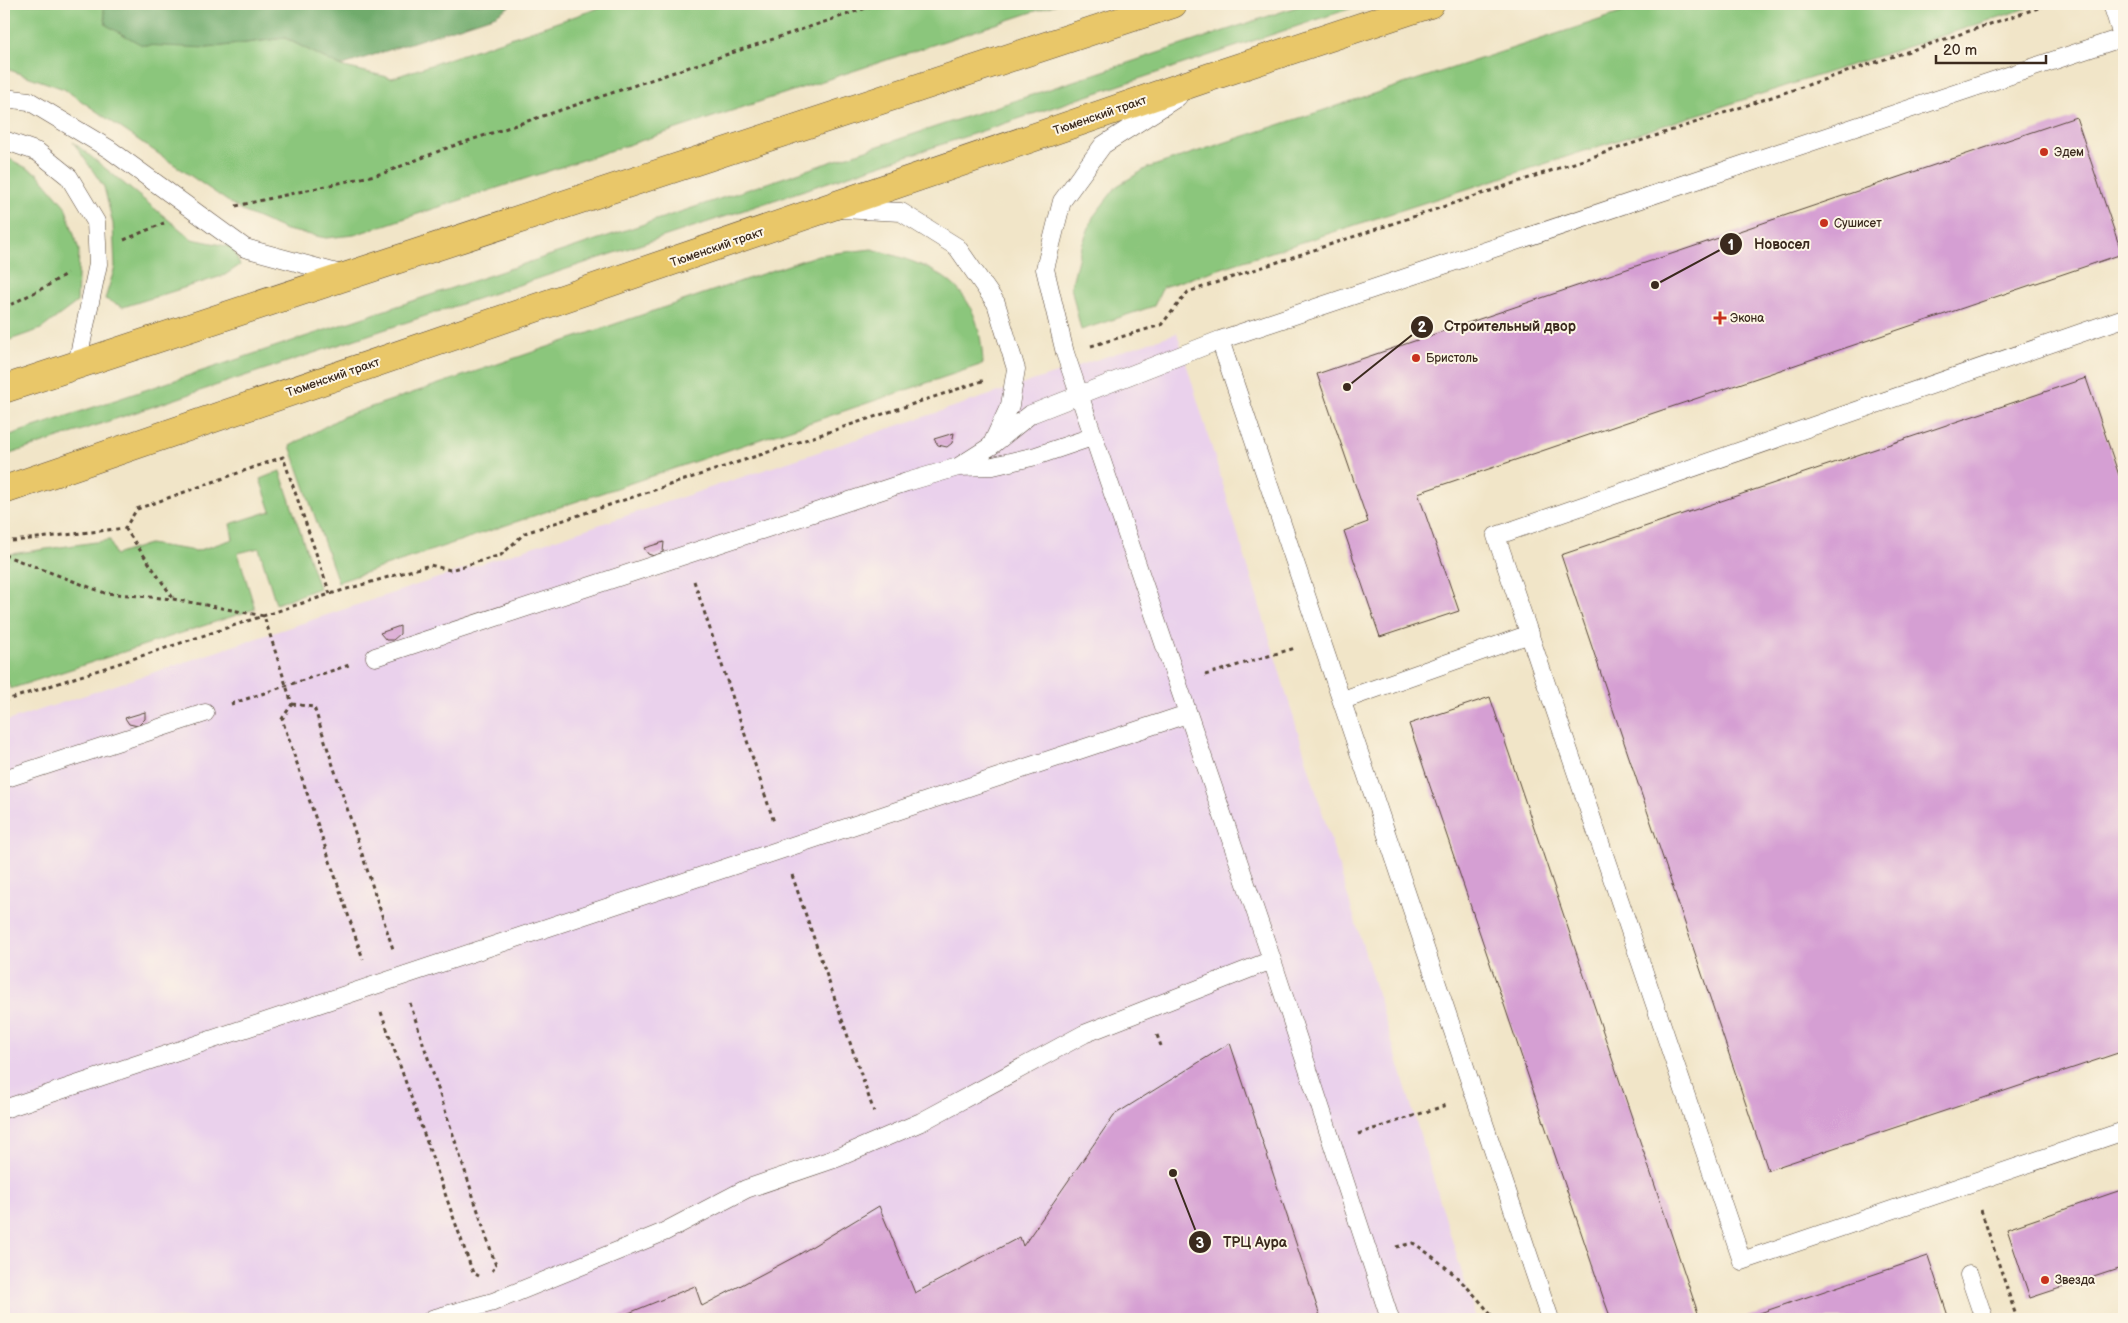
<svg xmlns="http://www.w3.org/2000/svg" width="2128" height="1323" font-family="'Balsamiq Sans',sans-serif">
  <rect width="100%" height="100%" fill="#fcf5e5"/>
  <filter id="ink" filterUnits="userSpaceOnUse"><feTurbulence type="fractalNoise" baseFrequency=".02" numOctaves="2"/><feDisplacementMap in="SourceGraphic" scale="10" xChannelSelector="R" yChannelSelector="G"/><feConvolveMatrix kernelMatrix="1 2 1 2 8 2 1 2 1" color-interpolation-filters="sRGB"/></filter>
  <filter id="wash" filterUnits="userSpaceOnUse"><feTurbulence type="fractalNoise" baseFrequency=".0096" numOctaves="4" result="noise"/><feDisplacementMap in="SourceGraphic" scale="20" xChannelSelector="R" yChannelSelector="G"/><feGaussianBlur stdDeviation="1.12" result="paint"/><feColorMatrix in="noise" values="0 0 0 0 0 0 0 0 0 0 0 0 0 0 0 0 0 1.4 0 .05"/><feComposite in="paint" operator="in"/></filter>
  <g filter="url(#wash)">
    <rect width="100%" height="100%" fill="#f1e5c8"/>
    <path fill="#ead1ec" d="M1177,333L1476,1319H4V722Z"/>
    <path fill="#8bc67c" stroke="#63784d" d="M4,4H103L106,25L207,48L285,38L340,66L392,78L611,4H1057L354,235L326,238L286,230L242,211L64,89L4,68Z
      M1305,4H1364L4,456V437Z
      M1648,4H2040L1163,287L1154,306L1081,330L1071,287L1080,251L1093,217L1117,186L1147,168Z
      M73,142L192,239L232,247L240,265L225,275L123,307L105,299L115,267L113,224L104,187Z
      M4,156L38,174L65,206L79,250L77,302L41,329L4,342Z
      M872,249C941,268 980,285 983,364L338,582L290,446L342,417L818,255Z
      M280,471L319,588L276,604L259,548L238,553L255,609L10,689L4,669V555L110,540L115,555L149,544L197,551L233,539L230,524L271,511L260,479Z"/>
    <path fill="#70ab6c" stroke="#566a45" d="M103,4H513L496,15L340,66L285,38L207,48L142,45L106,25Z"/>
    <g id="blocks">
      <path fill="#d59fd3" d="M2076,117L2122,254L1418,493L1459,611L1380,637L1344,531L1368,522L1317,374Z
        M2086,378L2124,490V1051L1768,1170L1561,555Z
        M954,433L952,443L947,447L938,445L934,439Z
        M664,542L663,552L654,556L648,554L644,548Z
        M400,626V634L393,640H386L380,633Z
        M1490,697L1700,1319H1611L1603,1297L1409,724Z
        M145,712V719L138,726L129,724L125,718Z
        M1230,1043L1321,1319H614L695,1286L702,1306L798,1255L879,1206L915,1293L1020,1237L1023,1246L1114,1115Z
        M2124,1189V1267L2030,1298L2007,1229Z
        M1928,1256L1949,1319H1742Z"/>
    </g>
  </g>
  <g filter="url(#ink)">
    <use href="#blocks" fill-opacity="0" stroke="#564638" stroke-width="1"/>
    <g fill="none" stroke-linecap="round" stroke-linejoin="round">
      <defs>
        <path id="lane" d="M2112,4L2124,42
          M1178,97L1103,145L1062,201L1045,269L1065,353L1272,960L1390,1319
          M4,98L29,101L109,149L245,248L344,275
          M4,140L38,152L69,177L96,222L98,264L77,364
          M841,209L901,212L957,247L996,303L1016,369L1010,405L991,446L958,467
          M2124,318L1496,536L1742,1261L2124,1131
          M1220,340L1550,1319
          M991,446L1031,414L1220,340L2124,37
          M375,657L907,482L958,467L993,466L1036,456L1092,437
          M1343,700L1530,634
          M4,779L205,713
          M4,1109L1187,714
          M1969,1275L1984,1319
          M432,1319L493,1302L664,1232L746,1189L837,1158L921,1122L1084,1034L1272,960"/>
        <path id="primary" d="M4,389L1173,4
          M4,490L1210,77L1430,4"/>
      </defs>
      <use href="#lane" stroke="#564638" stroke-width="19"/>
      <use href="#primary" stroke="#564638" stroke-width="29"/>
      <path stroke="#564638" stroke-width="3" stroke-dasharray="4 4" stroke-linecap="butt" d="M2077,4H2085
        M236,206L384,173L444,149L878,4
        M124,240L164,223
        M4,308L47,286L67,273
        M1091,346L1161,325L1188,292L2050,4
        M125,528L173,598
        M4,542L125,528L137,509L283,457L330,594
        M4,555L105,593L173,599L264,616L292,704L282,719L363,959
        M694,581L774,822
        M1205,675L1295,648
        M4,701L330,594L430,565L450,570L501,555L525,533L985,380
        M231,704L349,665
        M292,704L314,707L393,949
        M792,875L874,1112
        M410,1003L496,1266L492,1271
        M381,1012L473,1273L479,1276
        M1157,1035L1161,1046
        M1358,1134L1447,1105
        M1981,1210L2017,1319
        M1396,1247L1413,1243C1444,1263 1472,1289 1494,1319"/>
      <use href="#lane" stroke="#fff" stroke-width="18"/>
      <use href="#primary" stroke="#e9c769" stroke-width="28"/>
    </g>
  </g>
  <g fill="#c8321e" stroke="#fcf5e5" stroke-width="2">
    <circle cx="2044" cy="152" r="5"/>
    <circle cx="1824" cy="223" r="5"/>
    <path d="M1717.5 310.5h5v5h5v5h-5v5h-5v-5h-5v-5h5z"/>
    <circle cx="1416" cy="358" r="5"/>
    <circle cx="2045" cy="1280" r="5"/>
  </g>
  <g text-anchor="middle" stroke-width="4" stroke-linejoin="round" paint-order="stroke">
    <g font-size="12" fill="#3b2a1e" stroke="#fcf5e5">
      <text transform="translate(1100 115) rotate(-19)" y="4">Тюменский тракт</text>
      <text transform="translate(717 247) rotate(-19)" y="4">Тюменский тракт</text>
      <text transform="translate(333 377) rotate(-19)" y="4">Тюменский тракт</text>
    </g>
    <g font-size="12" fill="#3b2a1e" stroke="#fcf5e5" text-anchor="start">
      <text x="2054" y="156">Эдем</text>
      <text x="1834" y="227">Сушисет</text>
      <text x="1730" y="322">Экона</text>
      <text x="1426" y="362">Бристоль</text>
      <text x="2055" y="1284">Звезда</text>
    </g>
  </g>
  <path fill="none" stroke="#3b2a1e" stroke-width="2" d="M1655 285L1731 244M1347 387L1422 327M1173 1173L1200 1242"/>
  <g fill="#3b2a1e" stroke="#fcf5e5" stroke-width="2">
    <circle cx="1655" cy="285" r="5"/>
    <circle cx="1347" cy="387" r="5"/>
    <circle cx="1173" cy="1173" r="5"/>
    <circle cx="1731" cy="244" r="12"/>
    <circle cx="1422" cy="327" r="12"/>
    <circle cx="1200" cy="1242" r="12"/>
  </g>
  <g font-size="15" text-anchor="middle" font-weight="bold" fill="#fff">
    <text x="1731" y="250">1</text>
    <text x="1422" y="332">2</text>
    <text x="1200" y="1248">3</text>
  </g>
  <g font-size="14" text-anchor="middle" font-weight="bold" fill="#3b2a1e" stroke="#fcf5e5" stroke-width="4" stroke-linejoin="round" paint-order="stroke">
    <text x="1782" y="249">Новосел</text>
    <text x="1510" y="331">Строительный двор</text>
    <text x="1255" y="1247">ТРЦ Аура</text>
  </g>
  <rect width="2128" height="1323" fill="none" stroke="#fcf5e5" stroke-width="20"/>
  <path d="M1936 55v8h110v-8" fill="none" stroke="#3b2a1e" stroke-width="2.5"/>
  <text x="1943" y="55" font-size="15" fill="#3b2a1e" stroke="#fcf5e5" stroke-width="4" paint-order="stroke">20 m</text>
</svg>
